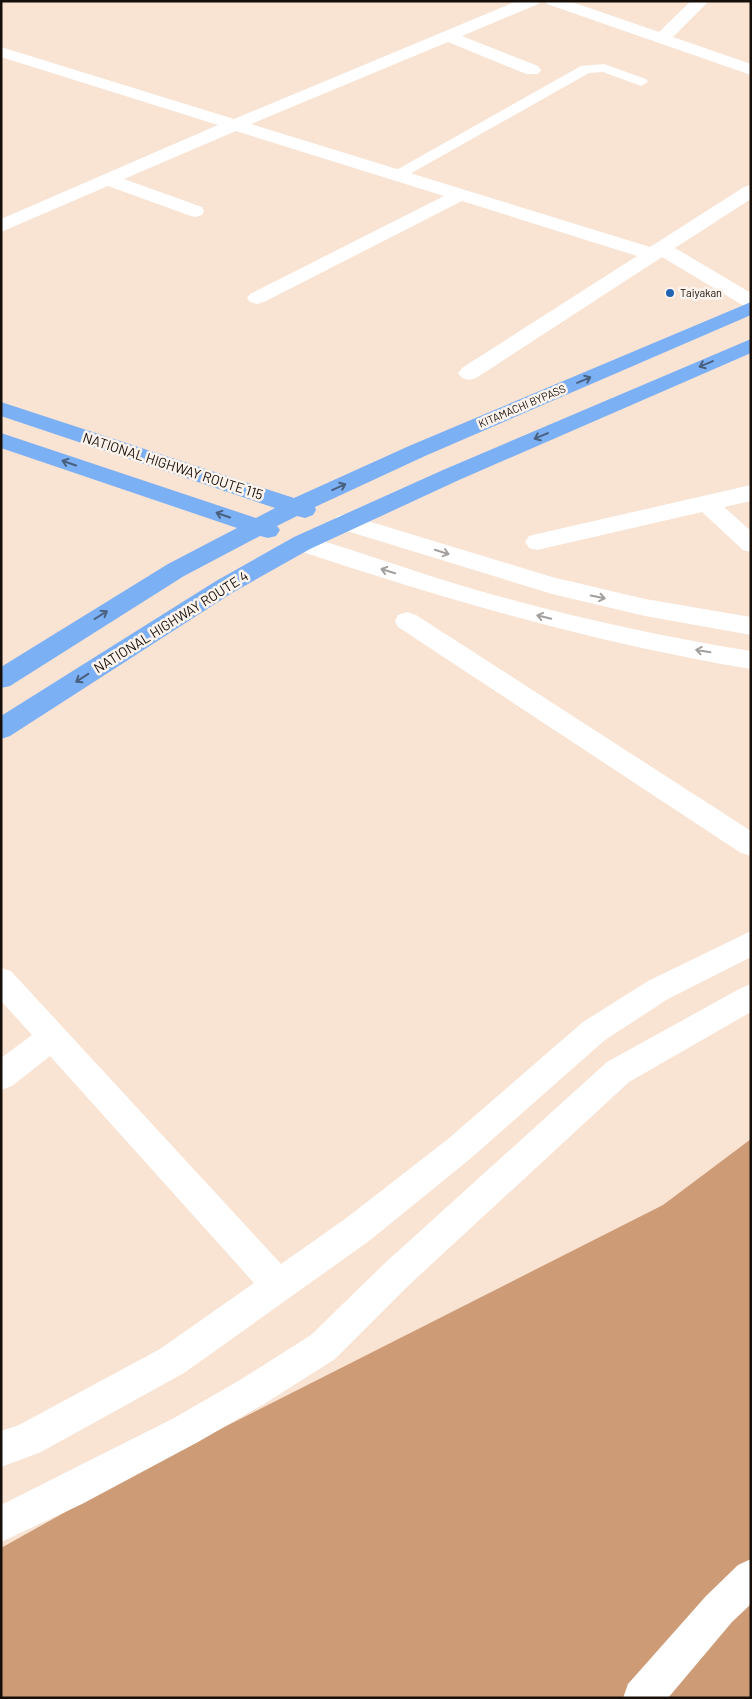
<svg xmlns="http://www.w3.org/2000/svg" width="752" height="1699" font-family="Barlow,sans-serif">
  <rect width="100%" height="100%" fill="#f9e3d3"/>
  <path fill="#cd9b76" d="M751,1139V1698H1V1548L155,1462L663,1205Z"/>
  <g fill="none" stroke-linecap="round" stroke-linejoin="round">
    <path fill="#fff" fill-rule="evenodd" d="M604,64L646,79L648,82L641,86L603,72L589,73L401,179H391L388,176L391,173L581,66Z"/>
    <path fill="#fff" fill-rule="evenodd" d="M751,984V1012L629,1082L409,1285L335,1359L264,1404L198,1442L82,1504L1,1542V1505L174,1418L240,1380L311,1335L385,1263L607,1062L741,988Z"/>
    <path fill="#fff" fill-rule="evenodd" d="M517,1H540L538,4L462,36L538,66L541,70L538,74H526L448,42L251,124L650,247L744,187L751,185V199L675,248L751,293V308L744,306L662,257L476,378L469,380L462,378L458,373L462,368L637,256L462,201L264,302L257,304L250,302L247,298L250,294L444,196L236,131L124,179L202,207L204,211L202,215L195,217L188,215L108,186L1,232V219L218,125L1,57V47L234,119Z
      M751,485V501L724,507L751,531V552L743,550L702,512L537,550L529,548L525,542L529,536L537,534Z
      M407,612L416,615L751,831V856L741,853L398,627L395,621L398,615Z
      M751,931V957L668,999L605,1040L470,1159L369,1241L184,1373L41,1452L1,1467V1431L19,1425L160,1349L254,1283L50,1056L12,1086L1,1090V1058L32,1035L1,1001V968L11,971L281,1264L345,1219L448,1139L583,1022L648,981Z
      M751,1559V1604L732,1622L668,1698H623L628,1684L706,1596L738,1565Z"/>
    <path fill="#fff" fill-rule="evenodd" d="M545,1H569L659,32L691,1H709L673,37L751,64V75L547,4Z
      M345,514L552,577L645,599L751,617V635L645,616L552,594L337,528L333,522L337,516Z
      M302,535C359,551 415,572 473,589C564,615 657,636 751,651V669C594,643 444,599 294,549L290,543L294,537Z"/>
    <path fill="#7cb0f4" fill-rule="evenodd" d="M751,302V315L425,456L315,507L316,510L313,515L305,518L297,516L277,526L280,530L276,536L268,538L260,536L184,576L10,686L1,688V667L168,564L237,528L1,448V433L256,518L275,508L1,416V402L294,498L409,446Z
      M751,339V353L459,480L310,549L232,593L10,736L1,739V716L216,581L294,537L443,470Z"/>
  </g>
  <defs><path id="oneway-shaft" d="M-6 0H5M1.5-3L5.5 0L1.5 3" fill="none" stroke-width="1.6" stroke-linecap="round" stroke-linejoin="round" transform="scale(1.25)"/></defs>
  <g stroke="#49607e">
    <use href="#oneway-shaft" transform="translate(706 364) rotate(157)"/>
    <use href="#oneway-shaft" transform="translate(584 380) rotate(-23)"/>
    <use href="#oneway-shaft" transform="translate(541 436) rotate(157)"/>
    <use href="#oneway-shaft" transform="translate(69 463) rotate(-161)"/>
    <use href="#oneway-shaft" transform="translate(339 487) rotate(-24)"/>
    <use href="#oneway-shaft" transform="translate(223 515) rotate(-161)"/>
    <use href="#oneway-shaft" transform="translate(101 615) rotate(-32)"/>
    <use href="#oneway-shaft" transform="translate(82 678) rotate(147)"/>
  </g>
  <g stroke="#a29f9d">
    <use href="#oneway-shaft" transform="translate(442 552) rotate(18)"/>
    <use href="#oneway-shaft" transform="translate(388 571) rotate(-163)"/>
    <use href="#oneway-shaft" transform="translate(598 597) rotate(12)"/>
    <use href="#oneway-shaft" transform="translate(544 617) rotate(-166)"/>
    <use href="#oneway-shaft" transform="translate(703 651) rotate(-170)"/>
  </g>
  <circle fill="#2264b4" stroke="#fcf3ec" stroke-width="2" cx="670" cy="293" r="5"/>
  <g text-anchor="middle" stroke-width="5" stroke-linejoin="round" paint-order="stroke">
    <g font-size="11" fill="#160f09" stroke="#fcf3ec" text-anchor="start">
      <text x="680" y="297">Taiyakan</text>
    </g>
    <g font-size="11" fill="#160f09" stroke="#fcf3ec">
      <text transform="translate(522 406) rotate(-23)" y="4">KITAMACHI BYPASS</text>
    </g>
    <g font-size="14" fill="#160f09" stroke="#fcf3ec">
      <text transform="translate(173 466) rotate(18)" y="5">NATIONAL HIGHWAY ROUTE 115</text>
      <text transform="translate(171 622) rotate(-32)" y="5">NATIONAL HIGHWAY ROUTE 4</text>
    </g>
  </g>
  <rect width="752" height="1699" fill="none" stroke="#160f09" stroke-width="5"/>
</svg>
